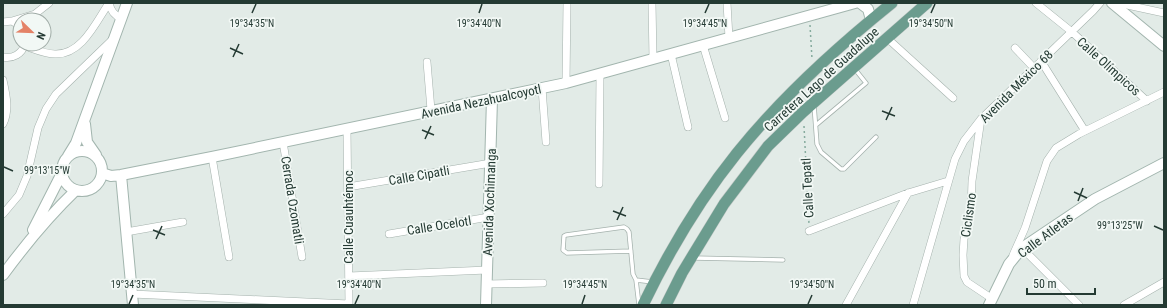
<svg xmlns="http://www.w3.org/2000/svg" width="1167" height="308" font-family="'Roboto Condensed',sans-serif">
  <rect width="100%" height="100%" fill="#e2ebe7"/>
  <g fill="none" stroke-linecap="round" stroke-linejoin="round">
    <defs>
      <path id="lane" d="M814,105L817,144L821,152L841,169H844L876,137
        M816,125L866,83L854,68
        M631,251L567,253L563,250L564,236L566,235L624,227L627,229L629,232L633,274L636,280L639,305
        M694,258L783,260
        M636,280L653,282"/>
      <path id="street" d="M109,3C111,11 114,15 122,19
        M652,3L653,59
        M727,3L729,38
        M1036,3L1072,32L1147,101
        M1118,3L1164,13
        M12,21L35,14L49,3
        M3,22L12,21L20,26
        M887,38L953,98
        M703,45L725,118
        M25,46C34,49 45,54 55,54C82,55 96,22 109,3
        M1015,48L1034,68
        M671,54L688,127
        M3,57C13,59 22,54 25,44
        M1041,61L1085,131
        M427,62L431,110
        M3,80C6,94 10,110 3,124
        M566,83L567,3
        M542,88L546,142
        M981,119L972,181L971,210L964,239L963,255L964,276L967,282L991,298
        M347,129L349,305
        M283,142L302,257
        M212,157L229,257
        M599,184L600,74
        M348,187L491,163
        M3,214L19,195L27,176L38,128L46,109L56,94L113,39
        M809,231L908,193L948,181
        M126,232L183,222
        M389,234L489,217
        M1022,248L1079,305
        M1013,255L1025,228L1047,161L1056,148L1079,134L1164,92
        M349,276L487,270
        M487,284L543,283
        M132,294L349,304
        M846,305L908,193
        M913,305L955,159L964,141L981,119L1093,11L1100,3
        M1124,305L1164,282"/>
      <path id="secondary" d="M860,3L868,9L871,20
        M1112,3L1164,46
        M85,124L87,142L96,155
        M62 171a20 20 0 1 1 40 0a20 20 0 1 1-40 0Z
        M68,156L76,143L80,132L127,3
        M102,173L111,176L121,175L212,157L566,83L855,3
        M121,175L133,305
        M33,230L62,173
        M3,275C25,245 49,216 76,190
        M486,305L492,99
        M989,305L1009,264L1022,248L1095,199L1164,163"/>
      <path id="primary" d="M643,305C669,251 700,199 737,153C782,97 836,48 892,3
        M666,305L682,273L724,204L768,146L803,112L927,3"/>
    </defs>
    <use href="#lane" stroke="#a5b2ad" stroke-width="5"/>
    <use href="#street" stroke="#a5b2ad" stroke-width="8"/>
    <use href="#secondary" stroke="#a2b5ae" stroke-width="12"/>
    <use href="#primary" stroke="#c2c8c6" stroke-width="12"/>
    <path stroke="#86ab9e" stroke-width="1.5" stroke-dasharray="2 3" stroke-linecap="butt" d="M810,25L812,59
      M804,126L809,224"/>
    <use href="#lane" stroke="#fff" stroke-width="3.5"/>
    <use href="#street" stroke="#fff" stroke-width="7"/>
    <use href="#secondary" stroke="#fff" stroke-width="10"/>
    <use href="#primary" stroke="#6b9c8e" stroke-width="11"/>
  </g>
  <path fill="none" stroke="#243a33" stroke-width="1.5" d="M252,13L256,4M479,13L482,4M705,13L709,4M931,13L935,4M230,48L243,54M233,57L239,44M882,111L895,116M886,120L892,107M422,130L434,135M425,139L431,126M4,167L13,171M1074,192L1087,198M1078,201L1083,188M613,211L626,216M617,220L623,207M1154,226L1163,230M153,230L165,235M156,239L162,226M129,304L133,295M355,304L359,295M582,304L585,295M808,304L812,295"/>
  <g text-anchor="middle" stroke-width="3.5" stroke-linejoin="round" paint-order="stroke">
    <g font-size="13" fill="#243a33" stroke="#f2f8f5">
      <text transform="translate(1109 66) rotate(42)" y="5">Calle Olímpicos</text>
      <text transform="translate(821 79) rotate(-42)" y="5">Carretera Lago de Guadalupe</text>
      <text transform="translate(1016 86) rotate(-45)" y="5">Avenida México 68</text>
      <text transform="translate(481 101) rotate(-12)" y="5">Avenida Nezahualcoyotl</text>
      <text transform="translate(419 175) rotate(-10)" y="5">Calle Cipatli</text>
      <text transform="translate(807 188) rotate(-93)" y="5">Calle Tepatl</text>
      <text transform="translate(293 200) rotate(81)" y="5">Cerrada Ozomatli</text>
      <text transform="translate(489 202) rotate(-88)" y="5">Avenida Xochimanga</text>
      <text transform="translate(968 215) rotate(-82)" y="5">Ciclismo</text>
      <text transform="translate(348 217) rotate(-90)" y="5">Calle Cuauhtémoc</text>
      <text transform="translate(439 225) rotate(-9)" y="5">Calle Ocelotl</text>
      <text transform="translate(1045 235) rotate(-37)" y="5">Calle Atletas</text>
    </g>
  </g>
  <g font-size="10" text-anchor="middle" fill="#243a33" stroke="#f2f8f5" stroke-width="3.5" stroke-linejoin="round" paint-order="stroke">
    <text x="252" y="27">19°34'35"N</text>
    <text x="479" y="27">19°34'40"N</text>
    <text x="705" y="27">19°34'45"N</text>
    <text x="931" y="27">19°34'50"N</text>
    <text x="47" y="174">99°13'15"W</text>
    <text x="1120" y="229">99°13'25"W</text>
    <text x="133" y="288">19°34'35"N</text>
    <text x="359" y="288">19°34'40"N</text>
    <text x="585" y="288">19°34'45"N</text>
    <text x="812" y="288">19°34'50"N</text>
  </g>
  <rect width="1167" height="308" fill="none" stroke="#243a33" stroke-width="8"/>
  <g transform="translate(32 32) rotate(113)"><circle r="19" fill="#f2f8f5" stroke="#a0aca7"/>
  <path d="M0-3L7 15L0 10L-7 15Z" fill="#e48267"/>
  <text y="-6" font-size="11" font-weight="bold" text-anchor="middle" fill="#243a33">N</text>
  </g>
  <path d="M1027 288v6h68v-6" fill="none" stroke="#243a33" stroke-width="2"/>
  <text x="1033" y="288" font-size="12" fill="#243a33" stroke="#f2f8f5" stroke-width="3" paint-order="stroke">50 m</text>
</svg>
